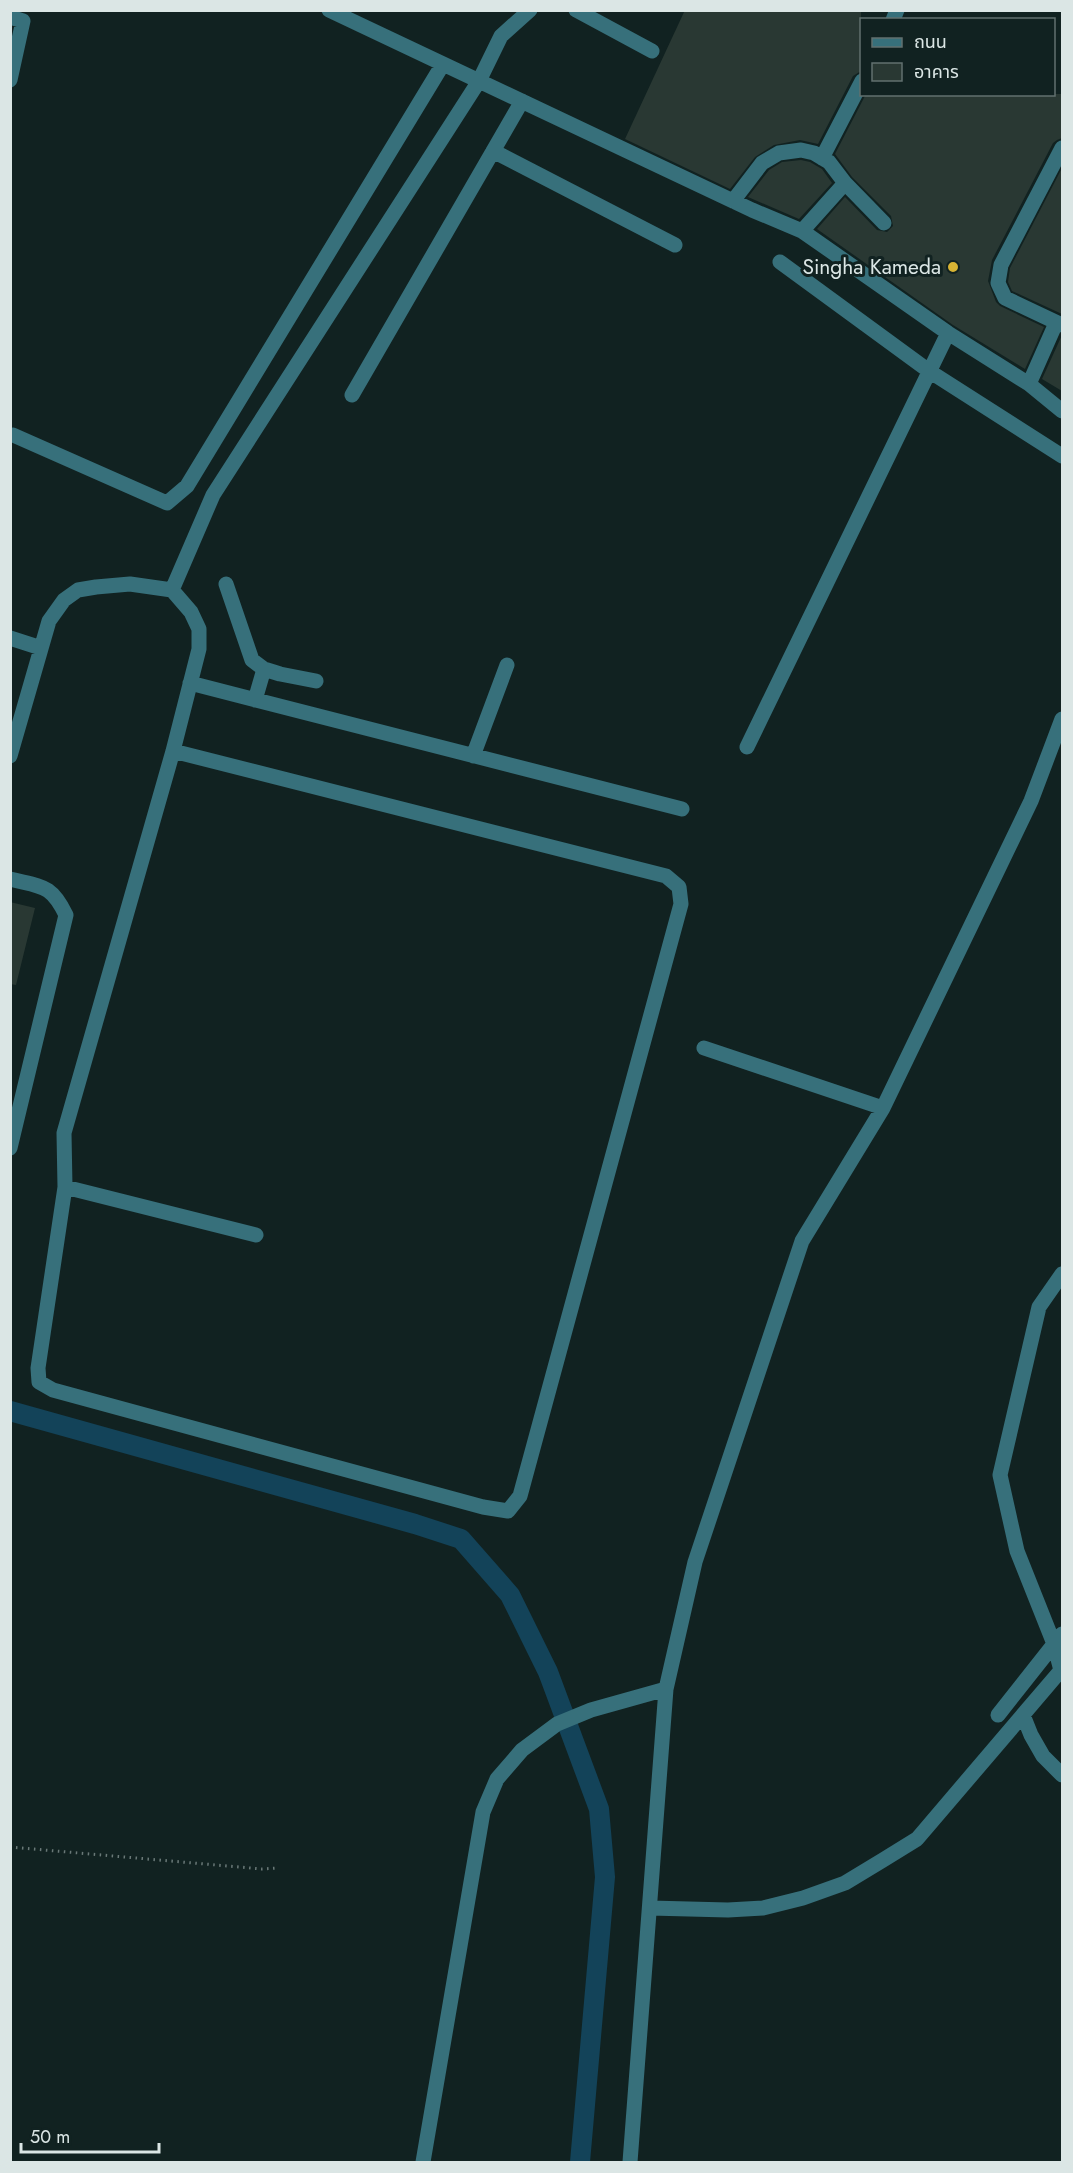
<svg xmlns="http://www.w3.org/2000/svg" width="1073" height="2173" font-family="Jost,'Noto Sans Thai',sans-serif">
  <rect width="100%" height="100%" fill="#112221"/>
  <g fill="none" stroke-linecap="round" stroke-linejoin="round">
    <path stroke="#134359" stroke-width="20" d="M10,1411L415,1524L461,1539L510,1595L548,1672L599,1809L605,1877L580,2162"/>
  </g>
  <path fill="#293833" d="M685,10H861V71L853,76L818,144L800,140L774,145L755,157L730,189L625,139Z
    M866,94H1062V138L1057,140L1053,143L992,260L988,281L996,302L1000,306L1044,327L1025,369L953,325L817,229L845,197L877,230L887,232L893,226L891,216L852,177L835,154Z
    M801,160L810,162L822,169L832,183L799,219L748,197L769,170L782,162Z
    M1062,168V314L1012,291L1008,282L1010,268Z
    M1062,335V391L1042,379Z
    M10,902L35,908L16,985L10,984Z"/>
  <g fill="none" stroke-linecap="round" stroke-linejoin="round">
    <path stroke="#6a7978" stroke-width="3" stroke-dasharray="1.5 4.5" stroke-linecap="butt" d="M10,1847L262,1869L277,1868"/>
    <path stroke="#37707b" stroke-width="15" d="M329,10L752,210L802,231L948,333L1029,384L1062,411
      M576,10L652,51
      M10,17L23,21L10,80
      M893,20L897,10
      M1062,148L1001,265L998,283L1005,298L1062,325
      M493,151L675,245
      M822,158L862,81
      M733,201L762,163L779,153L801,150L814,153L829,162L845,183L884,223
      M802,231L845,183
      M780,262L929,371L1062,456
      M1029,384L1056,323
      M352,395L522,101
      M13,435L167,503L187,486L443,64
      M226,584L252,660L264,669L280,674L316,681
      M172,590L191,612L199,629V649L173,751L64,1133L65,1187L38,1368L39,1382L53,1390L483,1507L508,1511L520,1496L681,904L679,887L666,876L173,751
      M10,638L41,648
      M190,683L682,809
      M255,700L264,669
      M747,747L948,333
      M10,756L49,621L64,600L78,590L96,587L130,584L172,590L213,495L479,81L501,36L530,10
      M473,756L507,665
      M10,879C42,887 51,884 66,915L10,1148
      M704,1048L883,1108
      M65,1187L256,1235
      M1062,1274L1039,1307L1000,1475L1017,1551L1054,1644L1062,1674
      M998,1715L1062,1634
      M1023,1715L1031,1735L1043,1756L1062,1775
      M650,1908L728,1910L763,1908L803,1898L845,1883L883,1860L917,1839L1062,1669
      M423,2162L483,1812L497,1779L522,1750L557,1724L591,1710L666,1689
      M630,2162L666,1689L695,1562L802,1241L883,1108L1031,801L1062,719"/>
  </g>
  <circle fill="#d8b434" stroke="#112221" stroke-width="2" cx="953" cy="267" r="6"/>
  <g text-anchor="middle" stroke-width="6" stroke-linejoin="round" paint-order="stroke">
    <g font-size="21" fill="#dbe6e5" stroke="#112221" text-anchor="end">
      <text x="941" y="274">Singha Kameda</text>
    </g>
  </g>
  <rect width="1073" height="2173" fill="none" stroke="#dbe6e5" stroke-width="24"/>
  <rect x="860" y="18" width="195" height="78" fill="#112221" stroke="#62706f" stroke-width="1.5"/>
  <rect x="872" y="38" width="30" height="9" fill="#37707b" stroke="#62706f" stroke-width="1.5"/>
  <text x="914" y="48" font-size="18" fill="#dbe6e5">ถนน</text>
  <rect x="872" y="63" width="30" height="18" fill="#293833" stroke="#62706f" stroke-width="1.5"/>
  <text x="914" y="78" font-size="18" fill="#dbe6e5">อาคาร</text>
  <path d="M21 2143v9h138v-9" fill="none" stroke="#dbe6e5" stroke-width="3"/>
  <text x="30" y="2143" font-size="18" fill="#dbe6e5" stroke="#112221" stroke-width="4.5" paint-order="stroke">50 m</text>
</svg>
